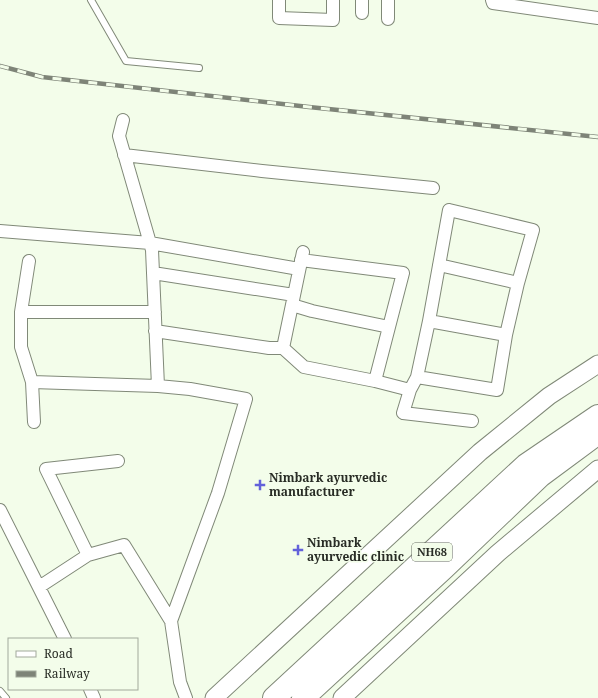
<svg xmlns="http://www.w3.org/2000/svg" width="598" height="698" font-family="'Noto Serif',serif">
  <rect width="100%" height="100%" fill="#f3fdea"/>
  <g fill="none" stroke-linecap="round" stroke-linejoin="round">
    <defs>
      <path id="lane" d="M91,0L126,61L199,68
        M0,691L6,698"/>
      <path id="street" d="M279,0V18L333,20V0
        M492,0L493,3L598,18
        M362,13V0
        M388,19V0
        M123,120L119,136L152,250L158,386L190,389L246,399L218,493L171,621L180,682L186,698
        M124,155L262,171L433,188
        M0,231L150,243L299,269
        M301,260L403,273L375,381
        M29,261L21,312V347L32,382L34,422
        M439,265L518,283L506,335
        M153,273L294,295
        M292,305L312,311L389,327
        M21,312H155
        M155,331L269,348H283L303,252
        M283,348L304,367L375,381L410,390L403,413L472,421
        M417,377L497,390L506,335L429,321
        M32,382L158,386
        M410,390L417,377L429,321L449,210L533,230L518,283
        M118,461L46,469L88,555L124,545L171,621
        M0,510L65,639
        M39,587L88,555
        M90,689L94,698"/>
      <path id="secondary" d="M214,698L480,452L549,396L598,364
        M342,698L498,553L598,469"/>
      <path id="highway" d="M274,698L526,465L598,416
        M303,698L444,568L540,476L598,433"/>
    </defs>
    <use href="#lane" stroke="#808978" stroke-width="8"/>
    <use href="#street" stroke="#808978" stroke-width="14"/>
    <use href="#secondary" stroke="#808978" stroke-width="19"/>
    <use href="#highway" stroke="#808978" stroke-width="24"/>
    <use href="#lane" stroke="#fff" stroke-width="6"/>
    <use href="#street" stroke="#fff" stroke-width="12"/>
    <use href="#secondary" stroke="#fff" stroke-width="17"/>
    <use href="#highway" stroke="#fff" stroke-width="22"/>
    <defs>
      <path id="rail" d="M0,66L42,77L309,107L598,137"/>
    </defs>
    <use href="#rail" stroke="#7e8478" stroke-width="4.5"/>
    <use href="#rail" stroke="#f3fdea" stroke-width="3" stroke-dasharray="9" stroke-linecap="butt"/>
  </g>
  <g fill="#6261da" stroke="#f3fdea" stroke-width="1.5">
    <path d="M258 479h4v4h4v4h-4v4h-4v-4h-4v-4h4z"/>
    <path d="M296 544h4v4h4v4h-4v4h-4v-4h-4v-4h4z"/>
  </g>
  <g text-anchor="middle" stroke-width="3" stroke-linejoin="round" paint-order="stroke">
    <rect fill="#f3fdea" stroke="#656b60" stroke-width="1" x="412" y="543" width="40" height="18" rx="3"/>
    <g font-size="11" font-weight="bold" fill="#282c25">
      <text x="432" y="556">NH68</text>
    </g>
    <g font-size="12" font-weight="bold" fill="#282c25" stroke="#f3fdea" text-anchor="start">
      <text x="269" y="482">Nimbark ayurvedic<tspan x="269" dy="14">manufacturer</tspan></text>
      <text x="307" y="547">Nimbark<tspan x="307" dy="14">ayurvedic clinic</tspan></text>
    </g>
  </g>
  <rect x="8" y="638" width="130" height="52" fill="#f3fdea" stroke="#a2a99b"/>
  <rect x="16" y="651" width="20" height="6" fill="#ffffff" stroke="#a2a99b"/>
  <text x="44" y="658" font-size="12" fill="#282c25">Road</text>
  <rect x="16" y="671" width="20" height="6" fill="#7e8478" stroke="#a2a99b"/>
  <text x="44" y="678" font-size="12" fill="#282c25">Railway</text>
</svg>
